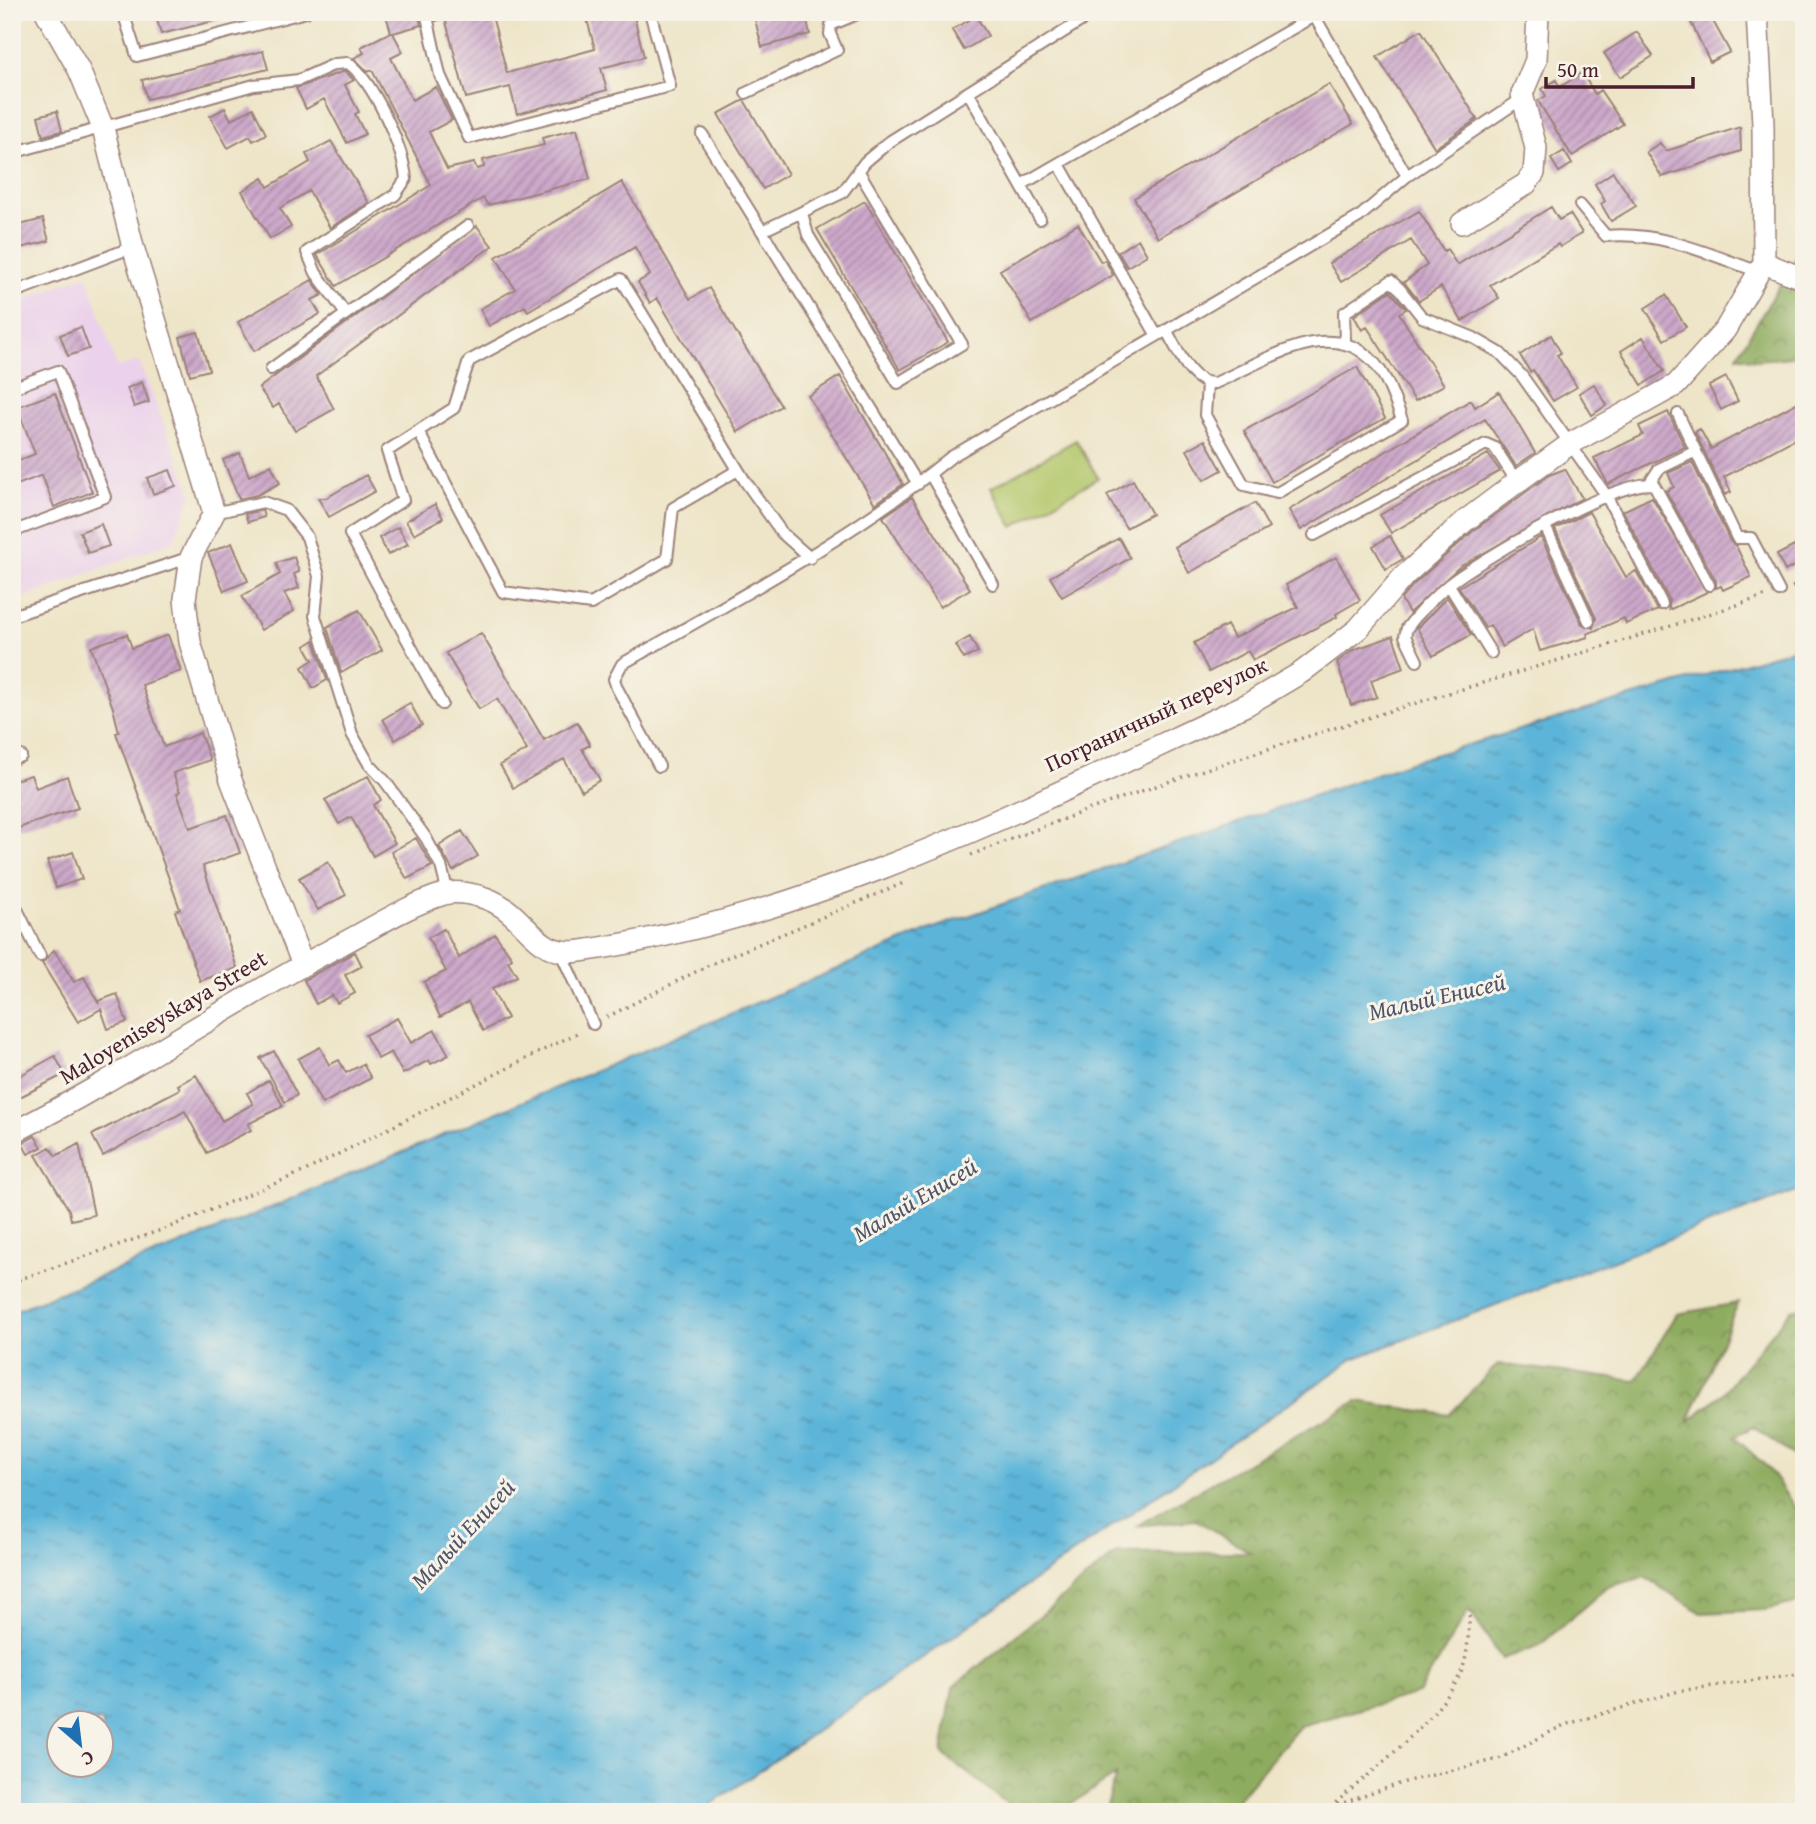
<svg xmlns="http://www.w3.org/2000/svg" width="1816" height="1824" font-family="'Gentium Book Plus',serif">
  <defs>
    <pattern id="forest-crowns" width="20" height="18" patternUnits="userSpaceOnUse" patternTransform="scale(1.75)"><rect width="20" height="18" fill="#8eac5f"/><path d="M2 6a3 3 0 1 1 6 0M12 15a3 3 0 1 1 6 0" fill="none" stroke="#768b4f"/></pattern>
    <pattern id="water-ripples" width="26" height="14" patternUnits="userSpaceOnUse" patternTransform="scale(1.75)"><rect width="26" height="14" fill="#5bb5d9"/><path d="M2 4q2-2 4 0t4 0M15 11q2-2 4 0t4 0" fill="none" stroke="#4d93b0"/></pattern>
    <pattern id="building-hatch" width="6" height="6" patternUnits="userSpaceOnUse" patternTransform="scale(1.75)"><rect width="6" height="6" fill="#cca8ca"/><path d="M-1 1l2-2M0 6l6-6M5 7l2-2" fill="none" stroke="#a888a4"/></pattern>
  </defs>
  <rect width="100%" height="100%" fill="#f7f3e8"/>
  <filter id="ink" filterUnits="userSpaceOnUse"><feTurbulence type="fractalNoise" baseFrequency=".0143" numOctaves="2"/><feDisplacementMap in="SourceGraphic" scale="14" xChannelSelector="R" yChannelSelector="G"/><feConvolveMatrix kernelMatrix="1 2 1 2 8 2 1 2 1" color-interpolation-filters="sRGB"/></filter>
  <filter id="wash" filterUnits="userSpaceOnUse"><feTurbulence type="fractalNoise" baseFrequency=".00686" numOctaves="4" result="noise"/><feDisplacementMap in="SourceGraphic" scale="28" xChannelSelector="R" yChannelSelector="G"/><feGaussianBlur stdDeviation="1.57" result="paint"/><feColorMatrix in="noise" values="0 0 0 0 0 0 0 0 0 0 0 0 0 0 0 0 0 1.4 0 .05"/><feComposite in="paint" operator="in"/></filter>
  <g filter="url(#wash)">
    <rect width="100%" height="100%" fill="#eee5c8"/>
    <path fill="#ebd1eb" d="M87,274L117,367L139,361L192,495L173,541L12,602V304Z"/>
    <path fill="#b3c76b" stroke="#7e734b" stroke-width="2" d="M1076,440L1098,478L1013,527L991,488Z"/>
    <path fill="url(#forest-crowns)" stroke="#6c6645" stroke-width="2" d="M1798,255L1804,257V356L1756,360L1737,356Z
      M1738,1303L1688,1422L1723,1393L1791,1310L1804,1308V1463L1753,1427L1734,1437L1768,1468L1804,1521V1601L1764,1610L1702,1613L1644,1577L1607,1587L1540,1645L1502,1659L1469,1610L1418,1693L1300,1726L1227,1812H1105L1116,1775L1058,1812H1018L942,1753L953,1687L1117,1553L1250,1552L1196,1520L1136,1526L1357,1401L1449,1415L1498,1364L1636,1381L1677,1314Z"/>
    <path fill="url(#water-ripples)" stroke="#526a82" stroke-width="2" fill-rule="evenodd" d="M1804,646V1188L1353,1359L700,1812H12V1312L249,1217L934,928L1410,762ZM60,1722H102V1764H60Z"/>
    <g id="blocks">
      <path fill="url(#building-hatch)" d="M155,12H225L226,18L161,34Z
        M385,12H418L421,25L393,33L403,52L391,58L412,100L436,87L449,114L452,120L429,132L447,169L474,163L477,169L484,167L483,160L544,145L542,138L577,129L590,179L488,205L483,198L336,286L317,255L431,185L372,70L368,72L354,58L364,53L361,47L391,32Z
        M434,12H491L507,73L595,49L585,12H633L644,57L601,68L607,90L517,114L510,87L466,98L445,18L436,21Z
        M753,12H805L810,34L762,47Z
        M1686,12H1708L1730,52L1710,62Z
        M976,16L988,36L964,50L952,30Z
        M1421,30L1477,119L1435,148L1377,57Z
        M1637,32L1653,56L1620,77L1604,53Z
        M263,51L268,69L147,99L142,80Z
        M345,71L354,80L345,85L359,112L355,114L365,134L347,143L324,99L306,109L296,88Z
        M1582,73L1595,94L1600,90L1623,124L1572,156L1538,101L1546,96L1542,89L1556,80L1560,87Z
        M1329,84L1353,124L1158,238L1134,198Z
        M744,100L788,174L763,189L718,114Z
        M225,108L231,120L253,108L266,134L253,141L250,136L228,148L210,116Z
        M57,111L62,131L43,136L38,116Z
        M1740,127L1741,151L1662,177L1646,152L1660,143L1666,151Z
        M331,141L369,203L330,228L309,191L280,208L291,227L270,239L242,191L263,178L268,187L310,162L306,154Z
        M1564,151L1572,164L1559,172L1551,159Z
        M1613,172L1636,206L1611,221L1601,204L1605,201L1595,184Z
        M622,182L690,299L709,288L781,406L738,432L657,298L650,303L638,282L650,275L635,247L528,311L525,306L489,326L480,309L515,289L496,257Z
        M865,201L948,342L900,370L817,229Z
        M1551,207L1559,220L1570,214L1582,233L1560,247L1558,244L1490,285L1499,298L1462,321L1441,287L1419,301L1404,282L1427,265L1411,240L1341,282L1329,263L1419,211L1444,251L1447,249L1457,265Z
        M43,219L49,241L12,250V227Z
        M1078,224L1101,262L1105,260L1113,275L1032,323L1000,270Z
        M477,226L492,246L316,376L334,409L295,431L279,404L273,408L259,388Z
        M1138,239L1147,255L1127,267L1118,252Z
        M312,280L322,295L312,300L320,314L254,351L238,322Z
        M1390,291L1406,309L1399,313L1444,385L1415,401L1367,327L1362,330L1354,316Z
        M1666,295L1686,327L1664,340L1645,308Z
        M81,327L89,349L68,356L60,335Z
        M198,332L209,370L190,375L180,337Z
        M1551,335L1561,353L1557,355L1577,387L1553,401L1533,370L1530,372L1520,355Z
        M1643,337L1664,371L1642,385L1621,351Z
        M1357,367L1385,418L1272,482L1244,431Z
        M840,376L903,484L875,504L808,396Z
        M1726,377L1738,401L1721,410L1709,386Z
        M142,382L149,402L134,407L127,388Z
        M1594,384L1607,405L1592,415L1579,393Z
        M1499,392L1535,453L1516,466L1485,419L1301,530L1289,510L1471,400L1475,407Z
        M55,393L92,492L54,507L42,475L12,487V463L35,454L17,407Z
        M1804,399V434L1724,477L1731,492L1725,495L1695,432L1700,429L1711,449Z
        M1668,412L1685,447L1608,484L1594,458L1643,435L1639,426Z
        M1205,440L1222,470L1204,480L1187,450Z
        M240,453L249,476L271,465L280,483L257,495L239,499L223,460Z
        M1488,454L1500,471L1391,533L1380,515Z
        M1692,462L1730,541L1736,546L1751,577L1723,590L1721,586L1716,588V581L1666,491L1674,487L1668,473Z
        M1565,469L1582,498L1459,567L1409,613L1401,599L1413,585L1473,531L1549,475Z
        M170,470L176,486L153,494L147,478Z
        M366,475L375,491L329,517L318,498H326Z
        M1133,480L1152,514L1126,528L1107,495Z
        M912,497L970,589L940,607L883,517Z
        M1652,497L1707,592L1669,610V600L1623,511Z
        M1255,503L1269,528L1189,573L1175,547Z
        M435,504L443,518L414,534L406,521Z
        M262,510L264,517L248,522L245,514Z
        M1589,512L1626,577L1636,571L1658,610L1626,624L1624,618L1587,634L1588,637L1540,651L1533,629L1502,647L1490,625L1485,628L1459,587L1541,537L1582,624L1593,628L1596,618L1555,529Z
        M101,524L109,546L88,553L80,532Z
        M398,527L408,544L388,555L379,538Z
        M1390,536L1403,559L1386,569L1373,546Z
        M1119,538L1130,558L1062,597L1050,577Z
        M1804,541V561L1785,571L1777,555Z
        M232,543L248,581L224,591L208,553Z
        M294,557L299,572L294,574L299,588L284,593L294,611L261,630L242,596L280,574L276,563Z
        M1336,557L1360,600L1336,614L1337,617L1253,660L1248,651L1209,672L1194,643L1227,625L1234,638L1298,607L1286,585Z
        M1447,597L1471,635L1433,656L1417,628Z
        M359,610L382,650L341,673L327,627Z
        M481,633L544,740L577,722L590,745L582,749L600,780L582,791L564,759L513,788L500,765L527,750L497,699L479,709L446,653Z
        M127,634L132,648L168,635L181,671L142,685L164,747L200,733L210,760L173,773L180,792L177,793L190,828L227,815L240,853L203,866L237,968L200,981L175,911L180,909L116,733L119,732L113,708L91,647Z
        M1393,636L1404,668L1371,680L1377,697L1351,705L1337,662L1353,650Z
        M970,637L978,652L964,659L956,645Z
        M314,640L327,680L313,688L302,667L313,660L305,646Z
        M410,703L422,725L395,740L383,719Z
        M31,775L36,788L67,776L78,808L12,830V781Z
        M368,776L381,800L373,805L395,843L373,856L351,817L339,824L325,800Z
        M462,831L478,856L453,871L439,846Z
        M416,838L432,866L407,879L391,852Z
        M73,852L82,879L56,888L47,861Z
        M328,862L346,895L318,910L299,878Z
        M444,929L459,958L495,934L512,958L508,961L517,976L492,989L507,1018L483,1031L468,1002L440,1017L424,982L446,971L428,938Z
        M54,950L74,982L84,977L99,1004L98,1001L117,994L127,1022L108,1029L101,1009L78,1022L42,963Z
        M355,952L362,966L345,975L355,993L337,1003L332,995L316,1004L304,980Z
        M397,1018L411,1043L435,1030L449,1055L431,1064L429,1060L403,1074L391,1052L378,1059L365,1035Z
        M320,1047L329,1065L339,1060L346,1073L363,1064L371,1078L322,1104L298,1059Z
        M274,1051L297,1095L285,1102L260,1058Z
        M55,1056L65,1074L12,1101V1080Z
        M196,1075L222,1121L253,1104L247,1093L269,1080L283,1106L248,1124L251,1130L207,1153L185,1111L103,1156L92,1135L180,1089L178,1085Z
        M35,1136L42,1147L28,1154L22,1143Z
        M79,1144L94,1215L71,1220L69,1210L36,1155L50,1147L56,1156Z"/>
    </g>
  </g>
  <g filter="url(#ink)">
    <use href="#blocks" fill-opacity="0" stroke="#9c827a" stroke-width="2"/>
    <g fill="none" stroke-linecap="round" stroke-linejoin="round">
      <defs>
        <path id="lane" d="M123,12L137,56L306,12
          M426,12L440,75L469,138L670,86L650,12
          M1312,12L1407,176
          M968,92L1040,219
          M746,93L837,50L830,34L831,25L862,12
          M702,134L762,231L842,193L865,162L889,142L1095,12
          M12,153L254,85L299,80L335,64L348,63C374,82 403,147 406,179L395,195L307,252L316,273L346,314L271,369
          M1059,164L1157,336
          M1021,185L1314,16
          M1580,205L1606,236C1660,231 1709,254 1759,272
          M802,213L808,235L898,383L962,344L858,170
          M762,231L918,484
          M12,293L133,247
          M346,314L468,226
          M1166,330C1178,349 1190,385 1215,383C1270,359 1346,305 1386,380C1392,392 1397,406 1402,420L1277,493L1244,485L1205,415L1207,384
          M1345,340L1344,313L1391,281L1400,289L1422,317L1474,338L1500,353L1522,376L1606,495L1662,604
          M12,388L58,371L105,497L12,532
          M1678,414L1737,538H1751L1779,591
          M418,431L503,592L591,604L667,559L673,508L738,470
          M930,474L993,584
          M1649,484L1659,469L1696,451
          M214,513L263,502L286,510L307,537L319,576L315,616L352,734L369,764L385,781L426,838L441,866L448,893
          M1545,526L1589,621
          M1314,535L1486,444L1495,448L1517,482
          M1449,585L1491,653
          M12,616L191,557
          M1417,661L1405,636L1407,628C1418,613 1434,597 1448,585C1476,562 1622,476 1654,485L1657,490L1709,585
          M442,704L350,534L403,500L387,451L454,408L469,361L621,279L745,481L782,533L810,558
          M12,759L21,756
          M659,766L617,688L614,679L622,664C735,600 850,539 951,457L1359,217L1407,176L1517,102L1522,94
          M12,899L40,956
          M561,953L593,1024"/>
        <path id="street" d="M46,12L79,70L103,128L133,247L214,513L191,557L185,599L190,642L231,780L303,965
          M1462,223L1526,184L1534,173L1536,148L1522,94L1536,60L1538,12
          M1764,263L1804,279
          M12,1133C125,1076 228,1004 340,945C373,928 408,905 444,894C455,891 467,893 478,896C528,908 530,959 581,951C816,917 1035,803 1248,704L1302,672L1358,629L1404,576L1465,521L1517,482L1570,444L1676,385L1725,330L1764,263L1763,124L1757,12"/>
      </defs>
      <use href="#lane" stroke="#9c827a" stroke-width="14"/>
      <use href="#street" stroke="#9c827a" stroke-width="24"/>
      <path stroke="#9c827a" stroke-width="3.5" stroke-dasharray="2 5" stroke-linecap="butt" d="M1792,587L1804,583
        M971,855C1229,750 1501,682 1765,596
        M607,1017L711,964L906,882
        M12,1282L167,1228L305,1171L581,1031
        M1331,1807L1408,1781L1499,1759L1564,1725L1679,1691L1804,1673
        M1325,1812C1364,1777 1450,1713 1464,1664C1469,1647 1468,1628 1470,1610"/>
      <use href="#lane" stroke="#fff" stroke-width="10"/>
      <use href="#street" stroke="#fff" stroke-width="21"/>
    </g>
  </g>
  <g text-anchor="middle" stroke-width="6" stroke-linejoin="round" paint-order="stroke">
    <g font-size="23" fill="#4a1f2b" stroke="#f7f3e8">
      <text transform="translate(1156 714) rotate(-25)" y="8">Пограничный переулок</text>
      <text transform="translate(163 1017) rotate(-31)" y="8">Maloyeniseyskaya Street</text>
    </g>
    <g font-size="24" font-style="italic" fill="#505468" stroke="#f7f3e8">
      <text transform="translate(1437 997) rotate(-13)" y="8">Малый Енисей</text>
      <text transform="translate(915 1200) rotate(-31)" y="8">Малый Енисей</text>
      <text transform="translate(463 1534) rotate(-47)" y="8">Малый Енисей</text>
    </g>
  </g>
  <rect width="1816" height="1824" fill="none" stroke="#f7f3e8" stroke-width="42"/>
  <g transform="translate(80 1744) rotate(152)"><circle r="33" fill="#f7f3e8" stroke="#b29e9c" stroke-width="2"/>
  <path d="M0-5L12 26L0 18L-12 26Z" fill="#1f6fb2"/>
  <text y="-10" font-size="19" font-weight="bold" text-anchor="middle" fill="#4a1f2b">С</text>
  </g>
  <path d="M1546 77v10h147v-10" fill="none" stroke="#4a1f2b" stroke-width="3.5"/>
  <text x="1557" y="77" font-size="21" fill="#4a1f2b" stroke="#f7f3e8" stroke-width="5" paint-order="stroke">50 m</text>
</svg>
